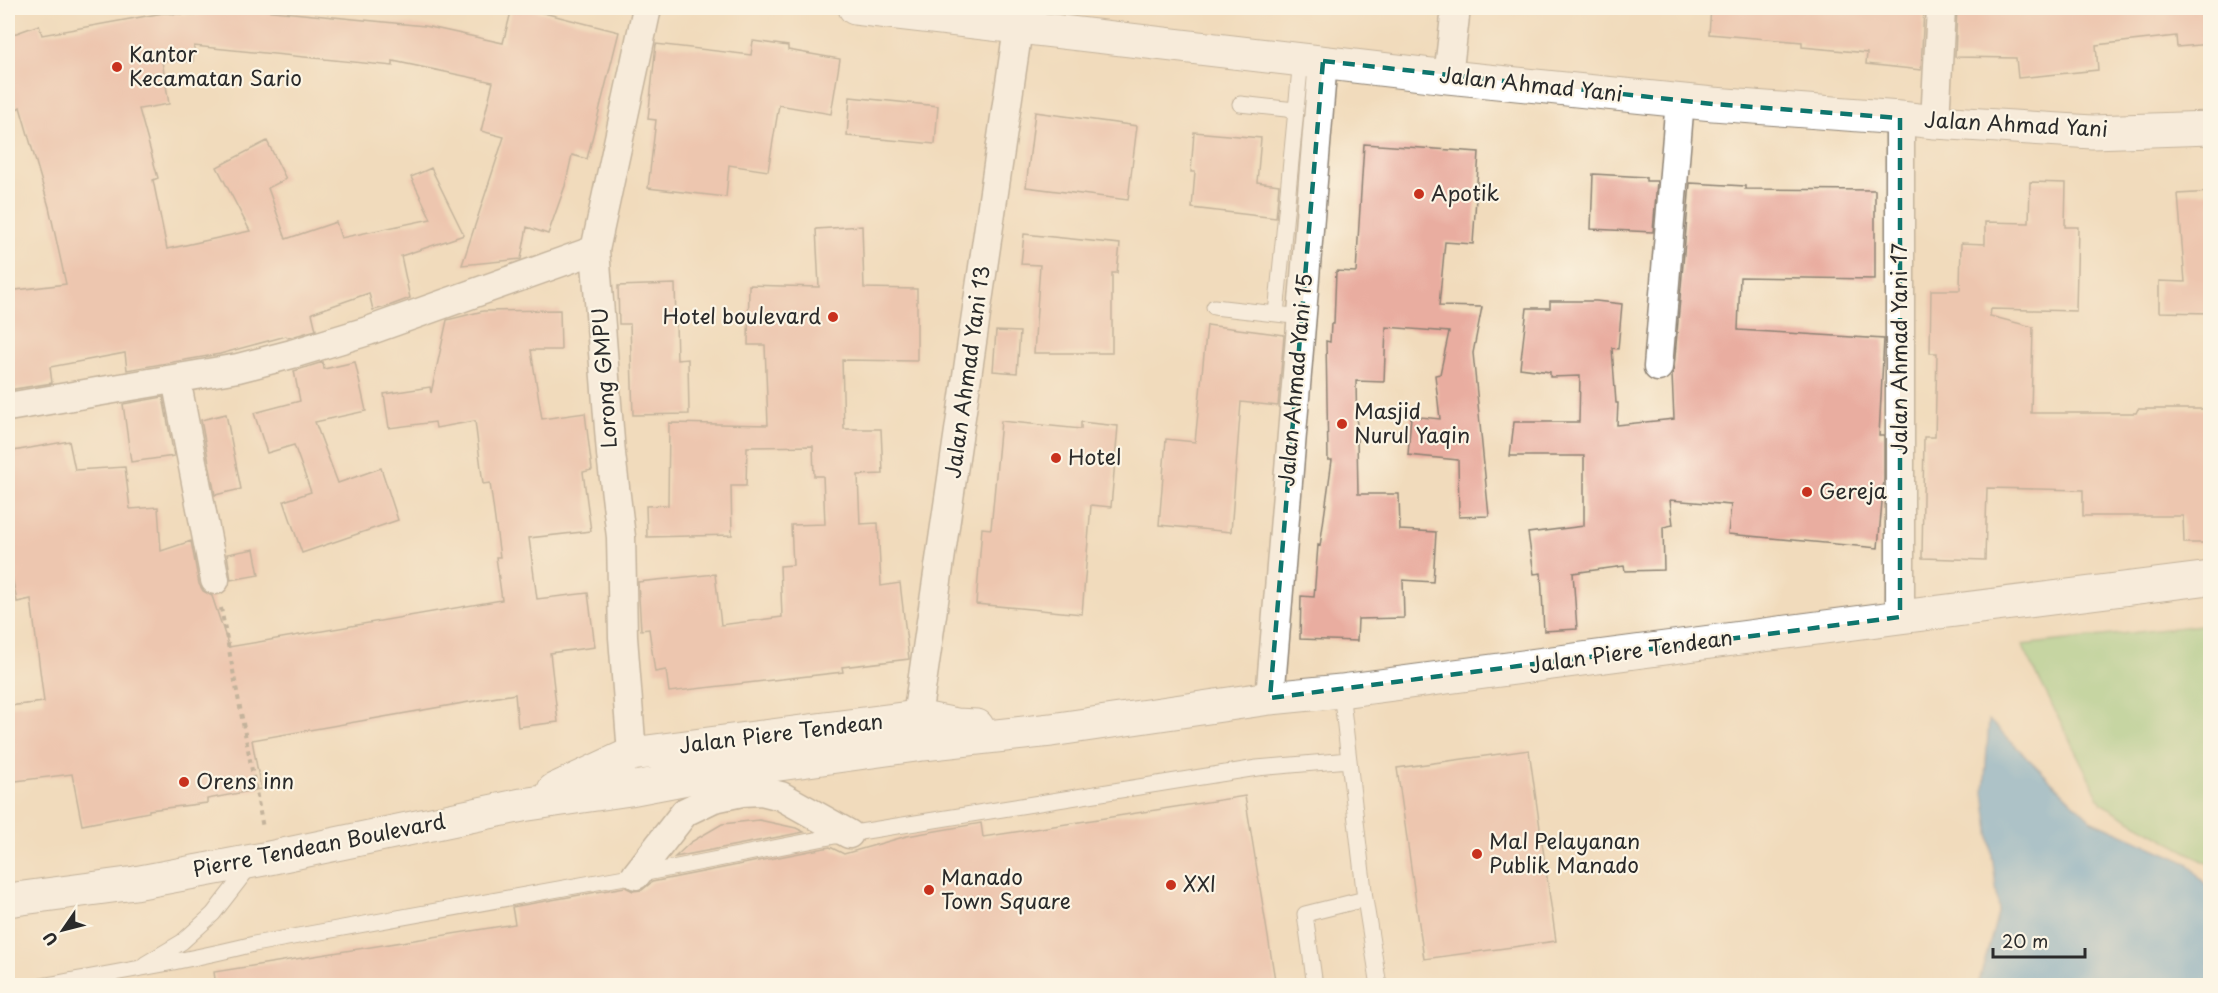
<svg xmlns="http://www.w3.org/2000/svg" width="2218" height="993" font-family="'Playpen Sans',sans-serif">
  <rect width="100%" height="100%" fill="#fcf5e5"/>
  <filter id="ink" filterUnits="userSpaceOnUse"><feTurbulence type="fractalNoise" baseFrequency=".0167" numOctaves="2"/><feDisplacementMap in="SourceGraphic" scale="12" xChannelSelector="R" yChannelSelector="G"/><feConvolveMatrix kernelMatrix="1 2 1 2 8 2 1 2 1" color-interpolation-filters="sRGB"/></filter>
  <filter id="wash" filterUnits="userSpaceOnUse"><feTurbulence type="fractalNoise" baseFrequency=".008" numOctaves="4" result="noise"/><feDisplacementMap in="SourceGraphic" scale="24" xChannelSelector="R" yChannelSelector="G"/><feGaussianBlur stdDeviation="1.35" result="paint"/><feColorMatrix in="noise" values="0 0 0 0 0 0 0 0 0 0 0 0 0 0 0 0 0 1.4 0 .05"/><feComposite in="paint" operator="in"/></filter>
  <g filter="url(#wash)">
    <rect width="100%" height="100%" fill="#f1dbbc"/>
    <path fill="#92ce83" stroke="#5e7c57" stroke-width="1.5" d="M2210,624V865L2102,804L2022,645Z"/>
    <path fill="#5ca5d4" stroke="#446880" stroke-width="1.5" d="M1989,720L2091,820L2188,863L2210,890V985H1978L1999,910L1984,792Z"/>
    <g id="blocks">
      <path fill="#e9ada0" d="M200,8H241L425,26L503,43L512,8H524L619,32L587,159L572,155L565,186L548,234L527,227L521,259L462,265L504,137L481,131L493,82L393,61V66L194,46L193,62L162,61L169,104L139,109L158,178L153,180L167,249L250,231L217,167L267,141L286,179L268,188L286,239L336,222L341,238L431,219L411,177L431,168L464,235L401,256L410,298L386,307L373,310L369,293L312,313L316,330L288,338L286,336L220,354L127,370L125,353L50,367L52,383L8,390V291L66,284L49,207L20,107L17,109L8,84V36L39,25L42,35L163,13L199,15Z
        M1711,8H1924L1921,70L1866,64L1867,53L1802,47V42L1709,34Z
        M1957,8H2211V44L2177,47L2176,36L2096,45L2098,70L2018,78L2016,58L1955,57Z
        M753,41L788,46V50L840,59L831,114L779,105L768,171L729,165L726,197L648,188L656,120L648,119L656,44L751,55Z
        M850,97L938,106L935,144L847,136Z
        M1035,112L1137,126L1128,200L1026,187Z
        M1194,132L1261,138L1257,182L1279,185L1276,218L1192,208L1195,172H1191Z
        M1364,144L1479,152L1473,244L1445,242L1439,306L1482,307L1473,353L1489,516L1459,517L1458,460L1408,455L1411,416L1440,419L1435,375L1440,374L1449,332L1386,327L1384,382L1356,381L1358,494H1399L1400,530L1436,532L1433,582L1403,580L1404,618L1358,619L1357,641L1300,639L1301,596L1314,597L1318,545L1320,546L1332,460H1328L1326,341L1330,342L1331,324H1334L1336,271L1356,272Z
        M1593,174L1646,177V181H1657L1653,232L1591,229Z
        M2030,182L2066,183L2065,227H2078L2076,311L1991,309L1990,316L2033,327L2031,413H2136L2138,409H2211V543H2184L2183,516H2083V490L1987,488L1985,560L1922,558L1924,437H1935L1937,353H1930L1931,290H1960L1961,243L1985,244V222L2029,223Z
        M1690,183L1745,186V189L1875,190V279L1740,277L1738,330L1884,339L1879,436H1884V479L1878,548L1728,534L1731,505L1670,500L1673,525L1663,527L1664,570L1625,571L1624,566L1573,573L1577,629L1544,631L1541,573L1534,574L1528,533L1584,526V456H1510L1514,422H1579L1580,376L1550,377V372L1520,368L1527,308H1550V301H1596L1622,304L1618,349L1612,348L1616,403H1618L1617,425L1674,419L1672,375L1674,368Z
        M2211,192V313L2159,312V281L2185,282L2178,194Z
        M862,226L864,288L917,289V361L842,360L844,429H881L883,474L858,475L860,524L878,523L881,586L900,583L909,659L842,667L843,672L669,692L666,670L655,672L649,629L641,630L638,582L715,574L721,625L782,617L780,566L793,565L791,525L825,524L823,476H814L813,446L747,447L746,486H731L732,535L647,537L646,506L668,505L669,423L768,425L765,345H748L749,285L819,287L816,229Z
        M1024,234L1120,244L1117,273H1112V353H1034L1040,265L1021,264Z
        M675,284L677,360L688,359L689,414L633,415L630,324H619L618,286Z
        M560,310L561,350H531L542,419L585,413L592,470L583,472L591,531L529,538L537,599L588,593L595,647L550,653L558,722L518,727L515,694L252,740L261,789L207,799V803L149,810V812L82,825L72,774L8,782V706L44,702L31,599L17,602L8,556V452L69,441L75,470L125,467L130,509L158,507L161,551L191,541L199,584L203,591L212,596L229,647L502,600L496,557H500L490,483L483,484L475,421L436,428L435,422L389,428L384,394L430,387L431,393L447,320L483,311Z
        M1207,325L1284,335L1278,406L1241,402L1231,532L1159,525L1166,439L1195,442Z
        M996,331L1020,332L1017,373L993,371Z
        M323,362L324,369L355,362L366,411L315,422L338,483L381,468L398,520L302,553L284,501L311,492L294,445L267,453L254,413L300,401L294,371Z
        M163,397L174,456L131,462L123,404Z
        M226,414L241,489L215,495L201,420Z
        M1001,421L1081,429V422L1118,426L1111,507L1091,505L1082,614L976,604L982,528L991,529Z
        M254,549L259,575L231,580L227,554Z
        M1529,750L1556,941L1424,959L1397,768Z
        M1245,796L1276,986H216L214,972L515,924L512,907L625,887L633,891L642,890L652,882L830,847L844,854L907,836L981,823L983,837Z
        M759,820L796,828L804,832L675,857L691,842L722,824Z"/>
    </g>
  </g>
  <g filter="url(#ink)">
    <use href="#blocks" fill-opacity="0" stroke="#8e8374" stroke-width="1.5"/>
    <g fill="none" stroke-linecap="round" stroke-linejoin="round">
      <defs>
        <path id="lane" d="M1240,104L1295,110
          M1214,307L1302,317
          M1276,314L1301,59
          M1341,691L1365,899L1379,986
          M145,964L182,942L213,914L251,865
          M41,986C112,973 183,962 254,944L636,875L835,836L1257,768L1349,760
          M1315,986L1305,914L1365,899"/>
        <path id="street" d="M1448,77L1456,8
          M1935,122L1941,8
          M1658,367L1680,100
          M176,379L215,580
          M8,407L238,368L292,354L368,331L595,250
          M1900,617V118
          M1270,698L1323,61
          M917,717L1021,8
          M632,754L623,637L621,537L611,454L595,250L647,8
          M636,875L685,812L714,798L742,792L761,791L781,796L849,834"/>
        <path id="secondary" d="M855,8L1448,77L1713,104L1900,118L1935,122L2092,132L2210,128"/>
        <path id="highway" d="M554,790L632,754L917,717L956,725L977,726
          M8,900L135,883L269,858L522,805L630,789L708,774L923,744L1051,730L1270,698L1341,691L1900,617L2210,578"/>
      </defs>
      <use href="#lane" stroke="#8e8374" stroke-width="17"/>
      <use href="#street" stroke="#8e8374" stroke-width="31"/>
      <use href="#secondary" stroke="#8e8374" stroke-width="35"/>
      <use href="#highway" stroke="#8e8374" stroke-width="35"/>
      <path stroke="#8e8374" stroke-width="4" stroke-dasharray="4.5 4.5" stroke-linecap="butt" d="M221,608L263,828"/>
      <use href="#lane" stroke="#fff" stroke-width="15"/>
      <use href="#street" stroke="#fff" stroke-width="28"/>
      <use href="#secondary" stroke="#fff" stroke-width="33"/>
      <use href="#highway" stroke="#fff" stroke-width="33"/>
    </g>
  </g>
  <path d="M0 0H2218V993H0ZM1323,61L1713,104L1900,118V617L1270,698Z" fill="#f1dbbc" fill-opacity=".55" fill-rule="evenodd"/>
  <path fill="none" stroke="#0f766e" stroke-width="4.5" stroke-dasharray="12 8" stroke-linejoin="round" d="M1323,61L1713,104L1900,118V617L1270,698Z"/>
  <g fill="#c8321e" stroke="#fcf5e5" stroke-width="2">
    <circle cx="117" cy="67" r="6"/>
    <circle cx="1419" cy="194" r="6"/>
    <circle cx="833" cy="317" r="6"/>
    <circle cx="1342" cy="424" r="6"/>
    <circle cx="1056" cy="458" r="6"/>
    <circle cx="1807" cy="492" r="6"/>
    <circle cx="184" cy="782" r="6"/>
    <circle cx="1477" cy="854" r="6"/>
    <circle cx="1171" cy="885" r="6"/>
    <circle cx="929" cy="890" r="6"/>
  </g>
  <g text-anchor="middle" stroke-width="4.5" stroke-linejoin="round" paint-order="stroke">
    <g font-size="21" fill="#2b2b2b" stroke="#fcf5e5" text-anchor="start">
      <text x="129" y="62">Kantor<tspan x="129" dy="24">Kecamatan Sario</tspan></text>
      <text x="1431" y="201">Apotik</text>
      <text x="821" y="324" text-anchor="end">Hotel boulevard</text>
      <text x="1354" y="419">Masjid<tspan x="1354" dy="24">Nurul Yaqin</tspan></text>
      <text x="1068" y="465">Hotel</text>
      <text x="1819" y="499">Gereja</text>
      <text x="196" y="789">Orens inn</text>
      <text x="1489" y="849">Mal Pelayanan<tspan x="1489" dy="24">Publik Manado</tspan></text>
      <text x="941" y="885">Manado<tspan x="941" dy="24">Town Square</tspan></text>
      <text x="1183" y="892">XXI</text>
    </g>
    <g font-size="21" fill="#2b2b2b" stroke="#fcf5e5">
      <text transform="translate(1531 85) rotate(6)" y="7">Jalan Ahmad Yani</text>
      <text transform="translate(2016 125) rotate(3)" y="7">Jalan Ahmad Yani</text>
      <text transform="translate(1900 349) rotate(-90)" y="7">Jalan Ahmad Yani 17</text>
      <text transform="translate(968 372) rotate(-82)" y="7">Jalan Ahmad Yani 13</text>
      <text transform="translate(605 378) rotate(-94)" y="7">Lorong GMPU</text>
      <text transform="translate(1296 380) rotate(-85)" y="7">Jalan Ahmad Yani 15</text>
      <text transform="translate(1631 652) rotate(-8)" y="7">Jalan Piere Tendean</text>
      <text transform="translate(781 734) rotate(-7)" y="7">Jalan Piere Tendean</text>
      <text transform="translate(319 846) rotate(-11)" y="7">Pierre Tendean Boulevard</text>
    </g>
  </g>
  <rect width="2218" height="993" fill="none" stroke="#fcf5e5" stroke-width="30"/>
  <g transform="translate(63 930) rotate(235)" stroke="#fcf5e5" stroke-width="4.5" paint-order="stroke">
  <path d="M0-4.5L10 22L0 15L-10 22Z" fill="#2b2b2b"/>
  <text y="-9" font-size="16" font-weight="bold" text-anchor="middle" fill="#2b2b2b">U</text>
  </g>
  <path d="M1993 948v9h92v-9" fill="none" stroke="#2b2b2b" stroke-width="3"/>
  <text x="2002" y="948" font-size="18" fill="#2b2b2b" stroke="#fcf5e5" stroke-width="4.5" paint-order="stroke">20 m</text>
</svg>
